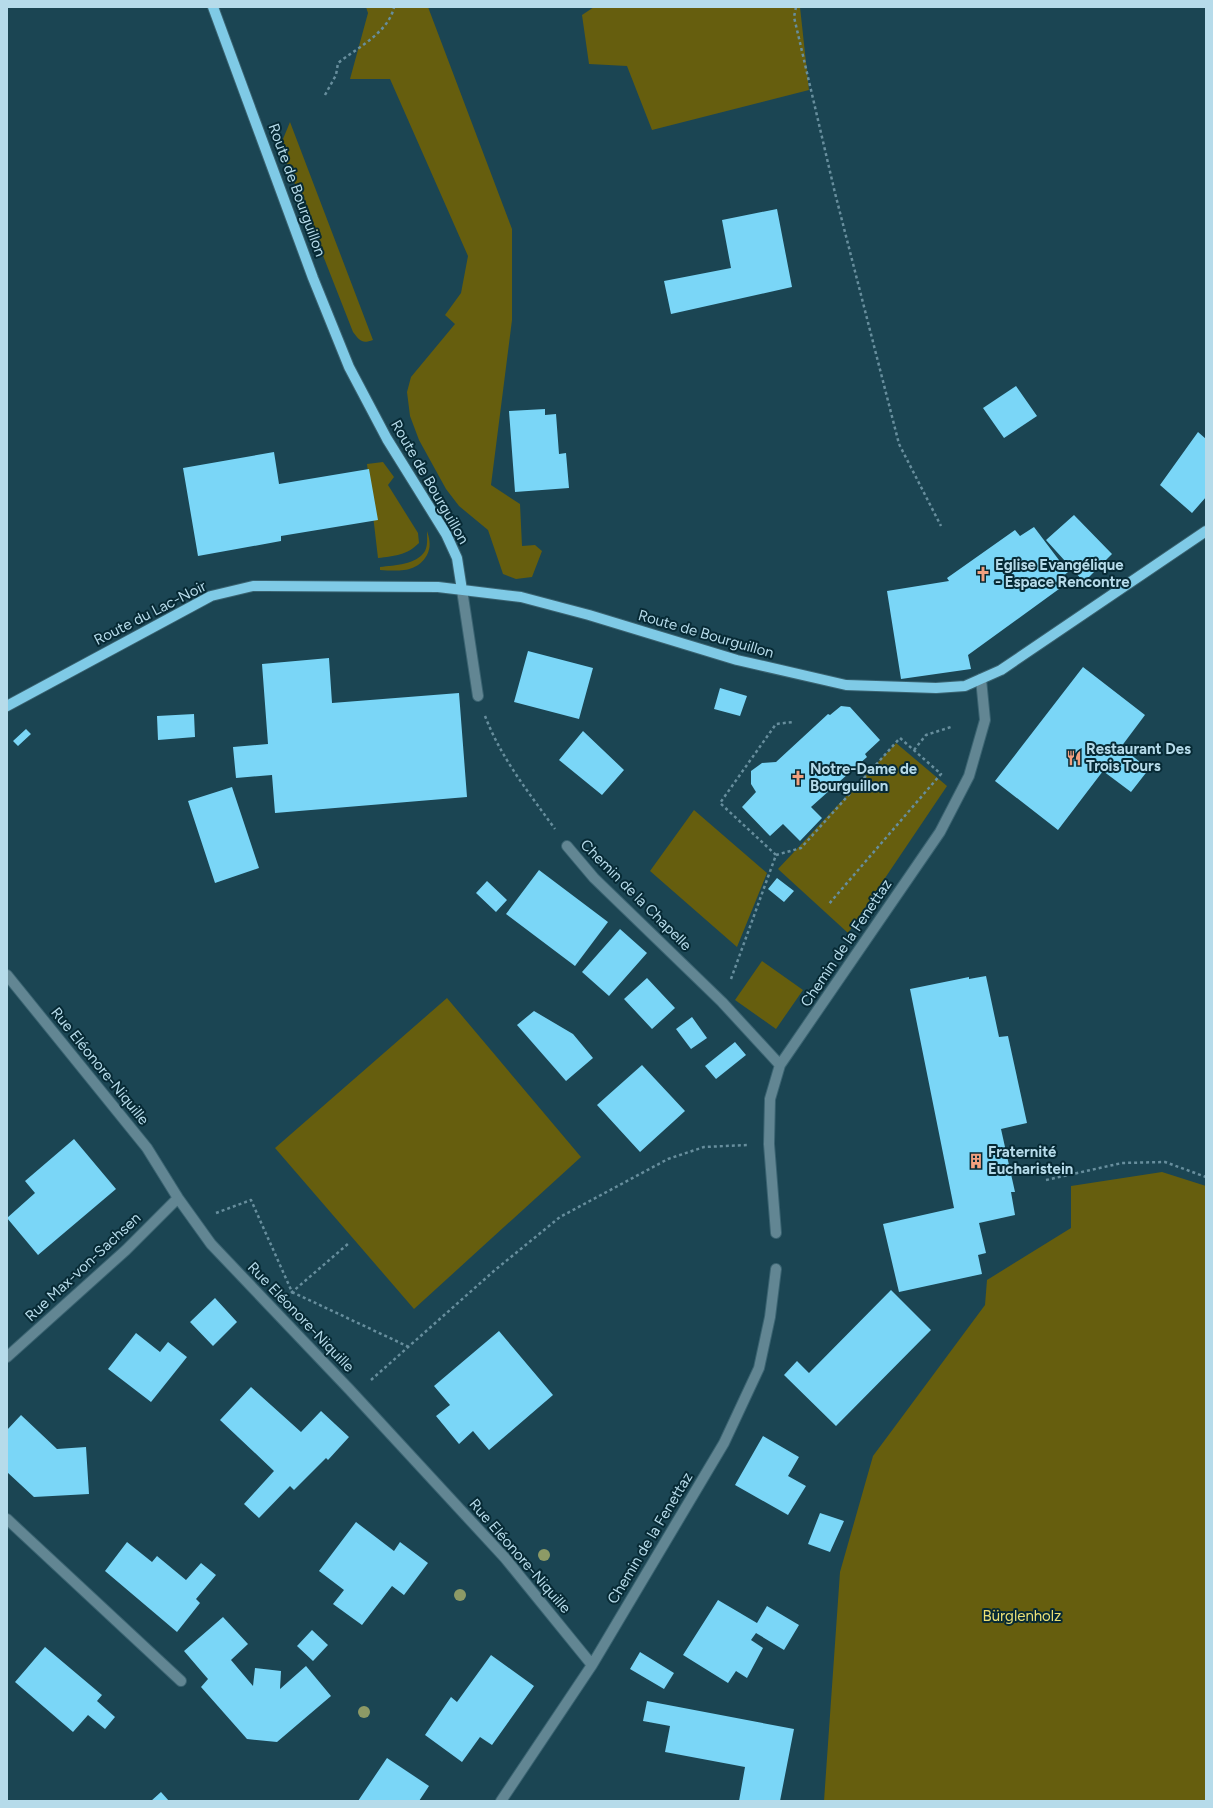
<svg xmlns="http://www.w3.org/2000/svg" width="1213" height="1808" font-family="Figtree,sans-serif">
  <rect width="100%" height="100%" fill="#1b4553"/>
  <path fill="#665e0e" d="M366,7H428L512,229V320L491,485L520,504L522,546L535,545L542,551L532,577L516,579L503,574L488,530L459,506L446,489L419,440L410,416L407,392L411,377L455,324L445,315L461,293L468,256L390,79H350L368,13Z
    M594,7H800L809,90L652,130L627,66L589,64L582,15Z
    M290,122L373,340C362,344 360,341 353,332L282,151L283,139Z
    M383,462L394,477L388,485L418,533L419,543C407,555 395,556 378,558L367,464Z
    M427,531C430,540 431,547 427,555C417,573 398,571 380,570V567C395,565 416,565 425,551C428,545 427,537 427,531Z
    M896,743L947,786L848,933L778,869Z
    M694,810L767,873L737,947L650,871Z
    M762,961L803,990L776,1029L735,1000Z
    M447,998L581,1157L414,1309L275,1148Z
    M1162,1172L1206,1186V1801H824L840,1572L873,1456L985,1305L987,1280L1071,1228V1186Z"/>
  <path fill="#7ad6f7" d="M777,209L792,287L671,314L664,281L731,268L722,220Z
    M1016,386L1037,416L1004,438L983,408Z
    M545,409V415L556,414L559,454L566,453L569,488L515,492L509,411Z
    M1198,432L1206,439V497L1192,513L1160,485Z
    M274,452L279,484L369,469L378,520L281,536V541L198,556L183,468Z
    M1074,515L1112,554L1084,582L1046,540Z
    M1034,527L1068,572L1055,583L1059,589L968,655L971,669L901,679L887,591L949,581L947,578L1015,530L1020,536Z
    M528,651L593,668L579,719L514,702Z
    M329,658L332,703L459,693L467,797L275,813L272,775L236,778L233,747L268,744L262,664Z
    M1083,667L1145,715L1121,747L1149,769L1131,792L1103,771L1058,830L995,781Z
    M720,688L747,696L740,716L714,709Z
    M841,706L850,707L880,740L865,754L867,757L811,807L822,818L800,841L783,824L770,836L742,807L756,792L751,784V771L762,763L776,762L828,714L830,715Z
    M194,714L195,737L158,740L157,716Z
    M26,729L31,734L18,746L13,741Z
    M583,731L624,770L602,795L559,760Z
    M232,787L259,868L215,883L188,801Z
    M539,870L608,922L575,966L506,914Z
    M777,878L794,891L784,902L768,889Z
    M487,881L507,900L496,912L476,893Z
    M620,929L647,953L609,996L582,972Z
    M986,976L999,1037L1008,1036L1027,1123L1001,1129L1015,1192H1011L1015,1215L979,1223L986,1253L978,1255L982,1274L899,1292L883,1224L954,1208L910,989L969,977V979Z
    M647,978L675,1008L652,1029L624,999Z
    M534,1011L573,1034L593,1058L566,1081L517,1025Z
    M692,1017L707,1038L691,1049L676,1029Z
    M735,1042L746,1055L716,1079L705,1066Z
    M642,1065L685,1111L640,1152L597,1105Z
    M74,1139L116,1189L38,1255L7,1218L35,1193L25,1181Z
    M891,1290L931,1330L836,1426L784,1375L797,1361L809,1373Z
    M215,1298L237,1322L213,1346L190,1322Z
    M499,1331L553,1395L489,1450L473,1431L459,1444L436,1416L450,1405L434,1386Z
    M136,1333L160,1352L168,1342L187,1357L151,1402L108,1369Z
    M251,1387L301,1432L321,1411L349,1437L328,1460L326,1458L294,1490L290,1486L259,1518L244,1504L274,1471L220,1420Z
    M21,1415L57,1449L86,1447L89,1494L34,1497L7,1472V1430Z
    M763,1436L799,1457L788,1476L806,1486L788,1515L735,1485Z
    M820,1513L844,1521L830,1552L808,1544Z
    M356,1522L394,1551L400,1542L428,1563L404,1595L392,1586L362,1625L333,1604L344,1590L319,1571Z
    M127,1542L152,1562L157,1556L186,1580L201,1563L216,1575L196,1599L200,1603L177,1632L105,1571Z
    M718,1600L757,1623L767,1606L799,1625L784,1650L756,1633L751,1640L763,1648L747,1678L736,1671L728,1683L683,1655Z
    M223,1617L248,1644L231,1660L253,1686L255,1668L281,1671L280,1689L306,1666L331,1696L277,1742L247,1739L201,1687L208,1679L184,1651Z
    M312,1630L328,1645L313,1661L297,1646Z
    M45,1647L102,1695L97,1701L115,1717L105,1729L88,1715L73,1732L15,1682Z
    M640,1652L674,1673L664,1689L630,1669Z
    M491,1655L534,1686L492,1745L480,1737L462,1762L425,1735L451,1697L457,1702Z
    M647,1701L794,1729L780,1801H739L745,1767L665,1752L670,1726L643,1721Z
    M387,1758L429,1786L419,1801H358Z
    M161,1792L169,1801H151Z"/>
  <g fill="none" stroke-linecap="round" stroke-linejoin="round">
    <defs>
      <path id="minor" d="M462,590L478,696
        M567,846L594,878L722,1002L780,1065
        M7,975L147,1148L178,1198L211,1244L349,1389L505,1558L592,1665
        M776,1233L769,1144L770,1099L780,1065L940,832L969,776L985,720L981,679
        M7,1357L126,1250L178,1198
        M7,1519L181,1681
        M501,1801L592,1665L724,1443L759,1368L770,1317L776,1269"/>
      <path id="major" d="M213,7L313,278L349,367L387,439L446,534L457,558L462,590
        M7,706L211,596L253,586H266L438,587L521,597L589,615L737,660L846,685L936,688L965,686L1001,670L1206,531"/>
    </defs>
    <use href="#minor" stroke="#3a6371" stroke-width="12"/>
    <use href="#major" stroke="#3a6371" stroke-width="12"/>
    <path stroke="#678e9d" stroke-width="2.5" stroke-dasharray="3 3" stroke-linecap="butt" d="M796,7L794,17L835,193L899,444L941,526
      M325,95L336,75L338,63C357,48 389,32 394,7
      M485,716C501,758 529,793 555,829
      M914,750L926,735L951,727
      M776,855L801,848L900,738L941,774L828,905
      M731,979L776,855L720,803L776,724L793,722
      M1046,1180L1122,1163L1165,1162L1206,1177
      M216,1213L251,1200L292,1292L409,1347
      M291,1293L349,1243
      M371,1380L495,1270L560,1217L668,1159L704,1147L747,1145"/>
    <use href="#minor" stroke="#628693" stroke-width="10"/>
    <use href="#major" stroke="#7fcae6" stroke-width="10"/>
  </g>
  <g fill="#8d9a66">
    <circle cx="544" cy="1555" r="6"/>
    <circle cx="460" cy="1595" r="6"/>
    <circle cx="364" cy="1712" r="6"/>
  </g>
  <defs>
    <symbol id="church-bare" viewBox="-9 -9 18 18"><path d="M-1.2-6h2.4v3.5h3.3v2.4h-3.3V6h-2.4V-.1h-3.3v-2.4h3.3Z" fill="#f2a07f" stroke="#072a35" stroke-width="2.5" paint-order="stroke"/></symbol>
    <symbol id="restaurant-bare" viewBox="-9 -9 18 18"><path d="M-5-6h1v4h1v-4h1v4h1v-4h1v5L-1.5 .5V6h-2V.5L-5-1ZM5-6V6H3V1.5H1.5Q1.5-4 5-6Z" fill="#f2a07f" stroke="#072a35" stroke-width="2.5" paint-order="stroke"/></symbol>
    <symbol id="building-bare" viewBox="-9 -9 18 18"><path d="M-4-6H4V6H1V3H-1V6H-4ZM-2.5-4.3h1.7v1.8h-1.7ZM.8-4.3h1.7v1.8H.8ZM-2.5-1h1.7V.8h-1.7ZM.8-1h1.7V.8H.8Z" fill="#f2a07f" stroke="#072a35" stroke-width="2.5" paint-order="stroke"/></symbol>
  </defs>
  <g fill-rule="evenodd">
    <use href="#church-bare" x="972" y="563" width="22" height="22"/>
    <use href="#restaurant-bare" x="1063" y="747" width="22" height="22"/>
    <use href="#church-bare" x="787" y="767" width="22" height="22"/>
    <use href="#building-bare" x="965" y="1150" width="22" height="22"/>
  </g>
  <g text-anchor="middle" stroke-width="4" stroke-linejoin="round" paint-order="stroke">
    <g font-size="15" fill="#b6dbea" stroke="#072a35">
      <text transform="translate(297 190) rotate(70)" y="5">Route de Bourguillon</text>
      <text transform="translate(430 482) rotate(60)" y="5">Route de Bourguillon</text>
      <text transform="translate(150 613) rotate(-27)" y="5">Route du Lac-Noir</text>
      <text transform="translate(706 634) rotate(16)" y="5">Route de Bourguillon</text>
      <text transform="translate(636 895) rotate(45)" y="5">Chemin de la Chapelle</text>
      <text transform="translate(846 943) rotate(-56)" y="5">Chemin de la Fenettaz</text>
      <text transform="translate(100 1066) rotate(51)" y="5">Rue Eléonore-Niquille</text>
      <text transform="translate(83 1267) rotate(-43)" y="5">Rue Max-von-Sachsen</text>
      <text transform="translate(301 1317) rotate(46)" y="5">Rue Eléonore-Niquille</text>
      <text transform="translate(650 1538) rotate(-59)" y="5">Chemin de la Fenettaz</text>
      <text transform="translate(520 1556) rotate(49)" y="5">Rue Eléonore-Niquille</text>
    </g>
    <g font-size="15" font-weight="bold" fill="#b6dbea" stroke="#072a35" text-anchor="start">
      <text x="995" y="570">Eglise Evangélique<tspan x="995" dy="17">- Espace Rencontre</tspan></text>
      <text x="1086" y="754">Restaurant Des<tspan x="1086" dy="17">Trois Tours</tspan></text>
      <text x="810" y="774">Notre-Dame de<tspan x="810" dy="17">Bourguillon</tspan></text>
      <text x="988" y="1157">Fraternité<tspan x="988" dy="17">Eucharistein</tspan></text>
    </g>
    <g font-size="15" fill="#ebe076" stroke="#072a35">
      <text x="1022" y="1621">Bürglenholz</text>
    </g>
  </g>
  <rect width="1213" height="1808" fill="none" stroke="#b6dbea" stroke-width="16"/>
</svg>
